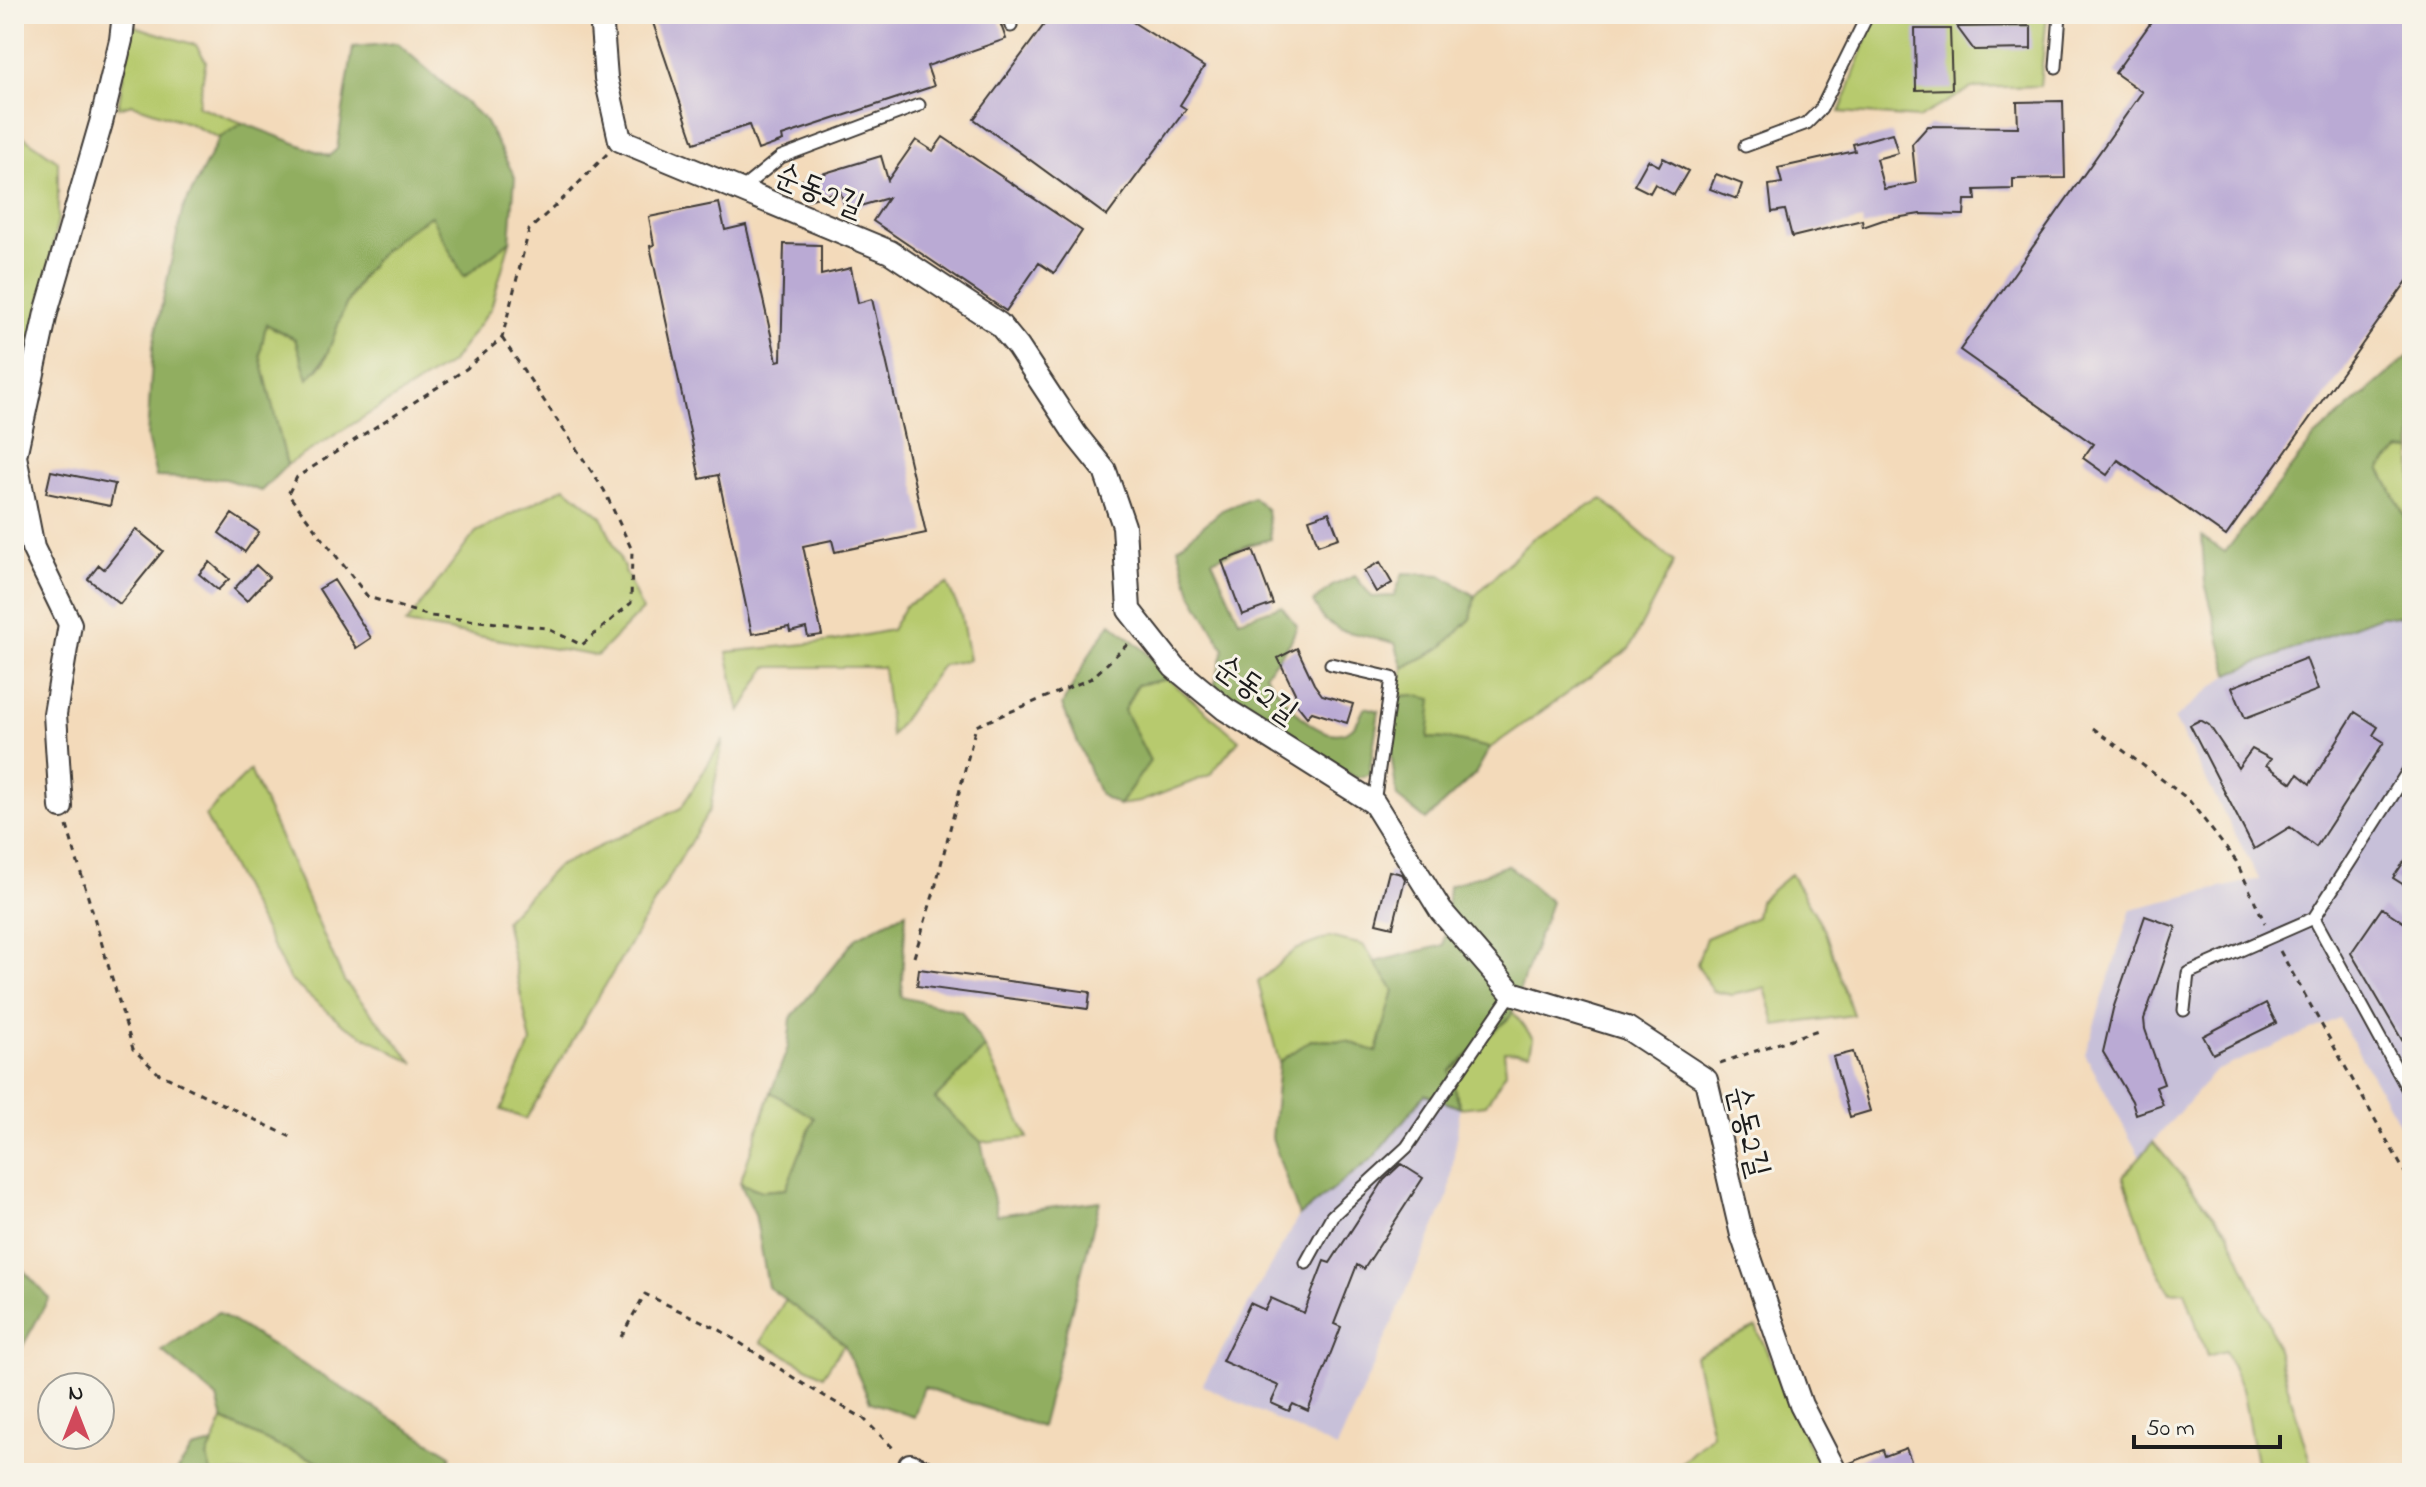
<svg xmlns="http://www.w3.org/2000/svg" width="2426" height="1487" font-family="'Indie Flower','Poor Story',sans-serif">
  <rect width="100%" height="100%" fill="#f7f3e8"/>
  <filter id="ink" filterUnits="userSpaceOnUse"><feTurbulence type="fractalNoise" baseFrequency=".0125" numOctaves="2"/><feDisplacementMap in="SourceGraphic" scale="16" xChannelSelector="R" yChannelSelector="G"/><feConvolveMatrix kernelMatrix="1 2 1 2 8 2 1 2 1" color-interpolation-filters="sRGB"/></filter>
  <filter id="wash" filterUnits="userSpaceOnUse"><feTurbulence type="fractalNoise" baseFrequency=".006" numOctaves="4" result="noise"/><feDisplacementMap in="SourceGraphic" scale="32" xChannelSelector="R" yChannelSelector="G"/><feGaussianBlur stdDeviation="1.8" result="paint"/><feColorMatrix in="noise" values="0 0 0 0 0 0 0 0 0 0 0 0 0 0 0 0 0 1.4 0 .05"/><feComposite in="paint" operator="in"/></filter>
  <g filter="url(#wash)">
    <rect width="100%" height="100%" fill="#f3daba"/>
    <path fill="#c7c0d9" d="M2380,616H2412V1146L2339,1018L2215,1071L2140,1157L2085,1054L2131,909L2259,879L2174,719L2229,674Z
      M1425,1094L1460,1108L1449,1195L1337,1448L1202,1385L1299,1216L1374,1157Z"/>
    <path fill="#b7ca6e" stroke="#6a7345" stroke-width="2" d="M1876,14H2047L2040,86L1972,88L1918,118L1840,112Z
      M131,25L196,45L206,61L198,106L243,123L219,138L188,123L132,104L118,108Z
      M14,130L58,161V219L14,441Z
      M431,216L464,277L510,241L491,308L452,362L287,465L260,355L266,324L295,339L308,378L324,363L343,310L369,265L397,237Z
      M2400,450L2412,451V530L2380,468Z
      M565,487L602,517L642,610L597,656L406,624L476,532Z
      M1602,499L1674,562L1629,649L1490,748L1449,739L1427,738L1399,696L1403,668L1441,648L1471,619L1475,596L1533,538Z
      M947,584L961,614L969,660L942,665L891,736L883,667H767L740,712L727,652L835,641L891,630L905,606Z
      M1168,679L1239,740L1210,775L1140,802L1119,805L1150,761L1124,711L1137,685Z
      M723,740L710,809L526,1119L501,1110L531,1043L505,920L556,867L681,808Z
      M250,770L344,981L415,1064L343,1024L290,980L205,816Z
      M1791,874L1824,929L1853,1015L1776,1026L1765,988L1732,995L1713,991L1697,964L1706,938L1756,917L1759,901Z
      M1329,937L1363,945L1394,990L1377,1052L1347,1041L1311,1040L1279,1062L1258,982L1295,950Z
      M1512,1011L1533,1038L1530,1053L1504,1051L1506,1072L1486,1105L1460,1108L1450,1072L1510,1017Z
      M985,1048L1028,1138L981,1142L935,1099Z
      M771,1092L814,1117L786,1189L762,1191L740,1183Z
      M2153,1142L2229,1233L2270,1326L2311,1465L2270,1473H2258L2242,1389L2225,1351L2207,1356L2185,1291L2170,1292L2150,1254L2123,1176Z
      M785,1300L844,1344L823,1376L761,1342Z
      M1756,1327L1822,1473H1671L1712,1434L1695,1356Z
      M223,1420L278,1446L326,1464L336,1473H211L207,1457Z"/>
    <path fill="#91ae61" stroke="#56653e" stroke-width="2" d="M397,43L484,119L515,177L510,241L464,277L431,216C391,238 359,270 342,314C331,342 330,357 308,379L295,339L266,324L260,355L287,465L261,491L225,479L156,477L147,437L153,346L182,211L219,138L243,123L329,156L337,149L353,47Z
      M2412,353V451L2400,450L2380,468L2412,530V616H2380L2229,674L2205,583L2202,537L2225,552L2316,436Z
      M1253,497L1267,510L1271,539L1248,545L1212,560L1239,620L1281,606L1297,626L1290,643L1265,674C1281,695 1319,750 1351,729C1357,725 1361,714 1365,707L1379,711L1369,775L1356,778L1248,713L1214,686L1224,649L1191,592L1178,547L1222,510Z
      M1403,573L1441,575L1475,596L1471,619L1441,648L1403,668L1395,643L1340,630L1324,620L1313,602L1332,586L1355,576L1372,597L1394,596Z
      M1111,623L1144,650L1168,679L1137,685L1124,710L1150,761L1119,805L1100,795L1062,705L1092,650Z
      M1413,695L1432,699L1428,738L1449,739L1490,748L1475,774L1426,820L1397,797L1391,752L1399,696Z
      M1508,865L1551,902L1510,1017L1450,1071L1460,1108L1425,1094L1374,1157L1299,1216L1272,1138L1279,1062L1311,1040L1347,1041L1377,1052L1394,990L1374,962L1444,945L1449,886Z
      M906,912L901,997L961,1011L985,1048L935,1099L981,1142L997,1215L1100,1201L1041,1427L924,1387L914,1417L870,1402L844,1344L768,1287L755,1214L740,1183L762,1191L786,1189L814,1118L771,1092L788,1047L791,1018L857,937Z
      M14,1260L49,1298L14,1362Z
      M218,1312L451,1455L447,1473H336L326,1464L278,1446L223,1420L217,1398L162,1351Z
      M213,1444L207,1457L211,1473H176L192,1449Z"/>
    <g id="blocks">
      <path fill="#baaad4" d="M650,14H997L1006,39L927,66L934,86L782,136L783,141L758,150L749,125L694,143Z
        M1052,14H1120L1204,67L1180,105L1186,109L1107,216L974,119Z
        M2157,14H2412V274L2226,536L2118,460L2107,475L2083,458L2093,444L1960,350L2142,92L2115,73Z
        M2031,26V49L1974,50L1957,27Z
        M1915,29H1950L1952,89L1916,90Z
        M2063,101L2065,178L2013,179V189L1975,190L1976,200H1965L1964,215L1920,214L1883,220L1863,227L1862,220L1792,237L1785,210L1772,212L1769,185L1782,183L1778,168L1855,151L1853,144L1892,133L1898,153L1876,159L1884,189L1916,183L1912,144L1928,126L2018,127L2017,102Z
        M943,137L1082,231L1054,273L1039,263L1006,311L873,221L888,198L846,210L840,191L808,200L802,180L881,156L888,180L916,140L933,151Z
        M1663,158L1688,171L1674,195L1655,184L1650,193L1634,185L1648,160L1659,166Z
        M1716,174L1742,184L1737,199L1710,189Z
        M719,203L725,230L746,225L777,361L781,360L784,244L821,245V275L851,268L858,303L872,299L926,533L835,552L832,540L803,546L822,635L808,637L806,628L790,632L789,627L752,634L718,475L700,479L650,246L654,245L649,217Z
        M51,471L115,484L110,506L46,493Z
        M1329,512L1339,538L1318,545L1309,519Z
        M232,514L259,532L245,552L219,533Z
        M136,529L163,551L120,604L88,579L99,565L104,569Z
        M1253,550L1273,604L1242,615L1222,561Z
        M210,562L229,579L218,590L199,574Z
        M1380,562L1392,583L1376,592L1364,571Z
        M256,565L269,577L247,601L234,589Z
        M334,580L371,638L356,648L319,589Z
        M1297,648L1314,684L1322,695L1353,704L1347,723L1312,712L1307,717L1296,703L1295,693L1278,658Z
        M2306,658L2318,690L2245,718L2232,687Z
        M2355,712L2378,727L2373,735L2384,742L2316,847L2290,827L2254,849L2190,725L2200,720L2209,725L2238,768L2252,749L2271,759L2266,765L2292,783L2298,774L2310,784Z
        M2412,850V890L2393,878Z
        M1389,871L1402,874L1405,879L1393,927L1376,923Z
        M2382,908L2412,928V1057L2351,953Z
        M2145,916L2176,927L2144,1019L2145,1029L2164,1084L2156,1087L2163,1105L2136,1114L2132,1101L2103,1052L2113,1009Z
        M919,969L1090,992L1088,1009L917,986Z
        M2266,1003L2276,1023L2213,1054L2203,1036Z
        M1853,1052L1870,1111L1850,1117L1833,1057Z
        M1401,1164L1423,1178L1364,1269L1357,1265L1334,1324L1341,1327L1308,1411L1293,1404L1289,1411L1271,1403L1279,1386L1222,1361L1250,1303L1265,1310L1271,1298L1304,1313L1324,1261L1330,1263L1384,1180Z
        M1906,1448L1914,1468L1901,1473H1850L1847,1464L1883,1450L1885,1456Z"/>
    </g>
  </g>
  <g filter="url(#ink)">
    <use href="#blocks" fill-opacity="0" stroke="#3c3834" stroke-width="2"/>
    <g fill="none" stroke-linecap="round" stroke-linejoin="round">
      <defs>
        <path id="service" d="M1007,14L1011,26
          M2056,67L2060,14
          M1745,146L1807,123L1821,109L1868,14
          M739,191L781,157L919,105
          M1331,664L1392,678L1374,803
          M2412,765L2314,918L2412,1097
          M2184,1010L2188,973L2314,918
          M1306,1263L1332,1216L1407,1147L1512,993"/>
        <path id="minor" d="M601,14L606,78L620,140L890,252L999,324L1018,347L1076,435L1105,471L1124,526L1129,610L1174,667L1225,709L1374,803L1441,911L1512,993L1627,1028L1706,1080L1742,1235L1801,1405L1836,1473
          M61,807L55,714L70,624L33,548L15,456L46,313L101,123L121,40L124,14
          M910,1465L928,1473"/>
      </defs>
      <use href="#service" stroke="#3c3834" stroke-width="15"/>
      <use href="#minor" stroke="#3c3834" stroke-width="26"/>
      <path stroke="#3c3834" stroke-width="3" stroke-dasharray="6 6" stroke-linecap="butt" d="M502,338L604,490L632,550L631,603L582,645L546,628L430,616L368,597L288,494L297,477L466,369L502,338L529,230L568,194L607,154
        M2093,728L2188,799L2236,861L2265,923
        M67,826L133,1049L158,1073L295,1139
        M2280,951L2412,1185
        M914,957L934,892L976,726L1092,678L1130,642
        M1720,1063L1821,1029
        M621,1337L645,1294L720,1330L805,1385L863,1418L896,1451"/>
      <use href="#service" stroke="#fff" stroke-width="11"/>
      <use href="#minor" stroke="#fff" stroke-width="22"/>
    </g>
  </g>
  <g text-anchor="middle" stroke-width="6" stroke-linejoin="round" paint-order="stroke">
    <g font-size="32" fill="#1c1c1c" stroke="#f7f3e8">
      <text transform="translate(820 189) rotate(22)" y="11">순동2길</text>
      <text transform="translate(1257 688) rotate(35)" y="11">순동2길</text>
      <text transform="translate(1750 1131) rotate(76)" y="11">순동2길</text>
    </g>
  </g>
  <rect width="2426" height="1487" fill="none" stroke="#f7f3e8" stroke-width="48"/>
  <g transform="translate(76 1411)"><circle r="38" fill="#f7f3e8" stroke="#9f9d96" stroke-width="2"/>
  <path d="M0-6L14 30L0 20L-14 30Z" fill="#d1495b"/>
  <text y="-12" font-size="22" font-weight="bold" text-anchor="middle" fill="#1c1c1c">N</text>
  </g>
  <path d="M2134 1435v12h146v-12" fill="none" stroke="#1c1c1c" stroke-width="4"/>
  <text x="2146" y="1435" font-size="24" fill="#1c1c1c" stroke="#f7f3e8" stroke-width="6" paint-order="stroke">50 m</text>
</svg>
